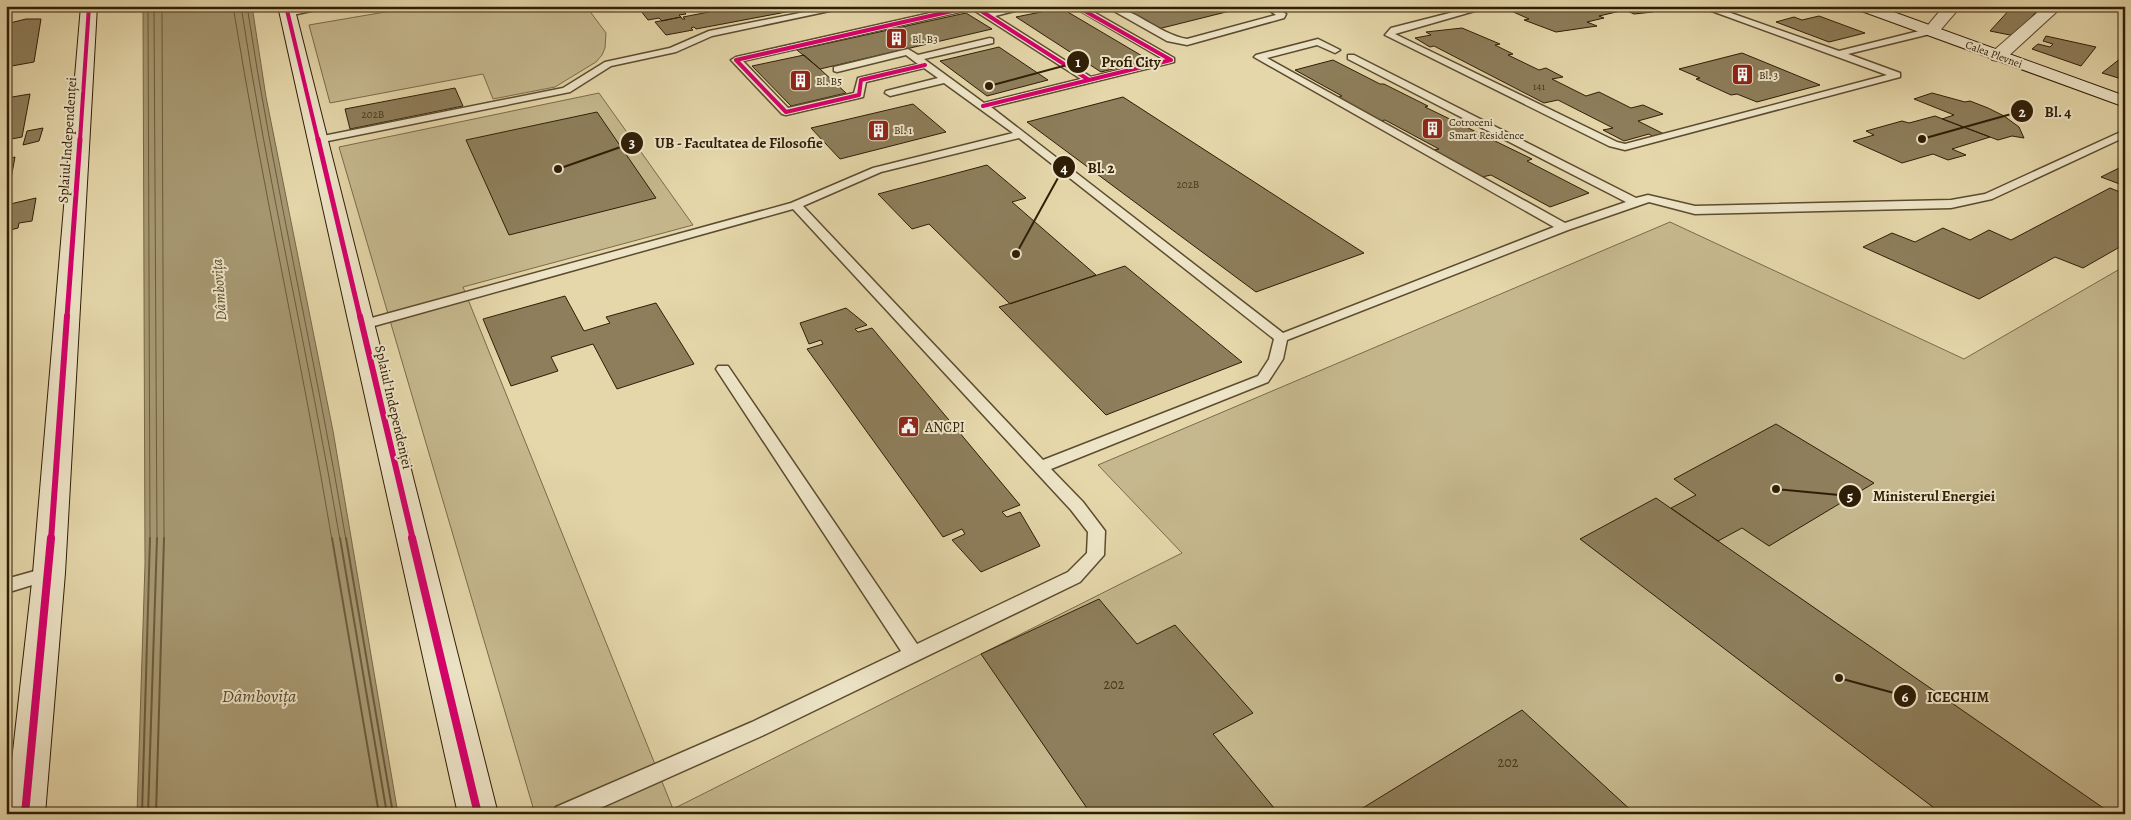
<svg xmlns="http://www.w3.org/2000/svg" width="2131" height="820" font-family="Alegreya,serif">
  <rect width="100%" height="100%" fill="#e5d7aa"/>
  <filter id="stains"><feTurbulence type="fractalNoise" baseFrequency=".004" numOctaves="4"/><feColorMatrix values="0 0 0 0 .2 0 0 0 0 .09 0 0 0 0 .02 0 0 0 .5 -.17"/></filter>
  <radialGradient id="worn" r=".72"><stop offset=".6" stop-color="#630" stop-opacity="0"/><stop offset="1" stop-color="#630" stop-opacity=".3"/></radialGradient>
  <path fill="#c6b88e" stroke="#7a6b4a" d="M420,6H586L606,33L605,48L602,55L596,62L555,87L493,99L483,74L330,103L309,25Z
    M599,93L693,225L463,287L673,809L1182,553L1098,465L1670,222L1964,359L2125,266V814H535L339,147Z"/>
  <path fill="#a79872" stroke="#776747" d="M143,6H252L266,97L333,431L398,814H137L145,564Z"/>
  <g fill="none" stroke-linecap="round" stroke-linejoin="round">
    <path stroke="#6b5b3c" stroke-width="1" d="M148,6L150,540
      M154,6L157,540
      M162,6L164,540
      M233,6C262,185 302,361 332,540
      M241,6C268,185 310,361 340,540
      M247,6C274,185 316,361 346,540"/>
    <path stroke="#6b5b3c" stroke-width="2" d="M332,538L379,814
      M340,538L387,814
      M346,538L393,814
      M142,814L150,538
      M148,814L157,538
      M156,814L164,538"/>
  </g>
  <path fill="#8e7e5b" stroke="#2f1e06" d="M637,6H679L686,14L679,15L681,17L662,21L659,18L648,20Z
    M740,6H818L696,29L694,27L691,28L693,30L666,35L655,22L681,17L682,19H685L683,17Z
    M1117,6H1250L1158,29Z
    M1525,6L1534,10L1551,6H1655L1646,8L1653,12L1634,14L1625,10L1599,16L1604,18L1587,22L1597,26L1556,32L1524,20L1529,19L1509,10Z
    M2012,7L2036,12L2015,36L1990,31Z
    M1061,8L1149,60L1101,72L1016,17Z
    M966,13L992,29L820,69L797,50Z
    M1819,16L1865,33L1829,42L1776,22L1794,17L1802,20Z
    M26,19H41L34,62L6,67V24Z
    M1462,28L1500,44L1495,45L1513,54L1508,55L1539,70L1546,68L1563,77L1552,79L1586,96L1599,92L1631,108L1643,105L1663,114L1638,121L1666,135L1655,138L1649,134L1624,141L1603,130L1613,128L1558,100L1544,103L1434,46L1430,47L1415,38L1431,35L1426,32Z
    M2046,36L2096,47L2081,66L2032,49L2038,44L2050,47L2053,44L2043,41Z
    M999,47L1048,80L987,96L940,61Z
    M1742,53L1786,71L1820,85L1757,102L1737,94L1731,95L1696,79L1700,78L1679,69Z
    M804,55L820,69L846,93L791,106L752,66Z
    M2121,58L2125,59V80L2102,73Z
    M1333,60L1380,84H1384L1428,106L1425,107L1532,159L1527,161L1589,193L1550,207L1491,175L1482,177L1433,150L1439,149L1385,120L1380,121L1335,97L1342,96L1295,70Z
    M455,88L463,106L350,129L345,109Z
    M1932,93L1965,102L1970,101L1988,108L2004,116L2019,127L2024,138L2012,136L1998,140L1942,119L1954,115L1914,99Z
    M30,94L22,137L6,140V98Z
    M1123,97L1364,253L1256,292L1027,122Z
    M913,104L946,132L840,159L811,128Z
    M597,112L656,198L509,235L466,140Z
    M1935,116L1990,137L1952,149L1966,155L1948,160L1933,154L1902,163L1853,141L1874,135L1866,131L1902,121L1909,123Z
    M43,128L39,141L23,145L27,131Z
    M15,157L8,195H6V159Z
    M987,165L1026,198L1012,202L1096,275L1010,304L929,224L912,229L878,194Z
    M2125,165V186L2101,177Z
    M2110,188L2125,194V244L2083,268L2055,257L1979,299L1863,247L1892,233L1915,242L1943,228L1970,240L1989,230L2011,240Z
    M36,198L32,221L19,223L18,228L6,231V205Z
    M1125,266L1242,362L1106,415L999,307Z
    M565,296L584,331L610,323L606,317L656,303L694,364L617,389L593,344L551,357L558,371L511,386L483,319Z
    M846,308L867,325L855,329L858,332L872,328L1020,505L1002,512L1007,517L1020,512L1040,546L981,572L952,540L965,534L962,529L943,537L807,349L823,344L821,340L809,344L800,323Z
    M1776,424L1874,483L1769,546L1742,528L1718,541L1671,508L1696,495L1674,479Z
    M1656,498L1718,541L2112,814H1942L1580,539Z
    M1099,599L1137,644L1175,625L1253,713L1213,734L1279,814H1091L981,654Z
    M1522,710L1635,814H1353Z"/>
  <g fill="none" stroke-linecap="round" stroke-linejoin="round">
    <defs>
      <path id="service" d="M6,6H16L6,10Z
        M313,6H334L288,16L284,13L288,10Z
        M835,6H853L712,36L676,52L611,66L570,92L318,143L313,140L318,137L563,88L605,62L670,48L709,31Z
        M962,6H980L989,12L1017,6H1034L995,16L1091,77L1163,59L1072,6H1083L1174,58V62L991,107L1283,333L1554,227L1254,57L1256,55L1318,39L1340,50L1335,53L1317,45L1267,58L1565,223L1626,202L1348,59V55H1354L1636,198L1648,195L1695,206L1951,200L1985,194L2125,130V137L1992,199L1951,208L1695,214L1649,202L1568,230L1287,340L1283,359L1268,382L1051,469L1083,502L1105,531L1104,555L1080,582L766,734L587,814H553L556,807L752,722L901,651L716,369L718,366H728L917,644L1068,572L1087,553L1088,532L1071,510L793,209L367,328H357L355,325L357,322L791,203L873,168L1013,133L944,83L890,96L885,93L886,91L938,78L924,68L866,82L863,97L786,115L782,114L731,60L736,57ZM972,9L1081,79L984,103L924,59L993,43V39L990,38L918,55L908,49L834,67V71L837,72L906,55L918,64L858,78L854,93L788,108L743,61ZM1019,138L1274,339L1269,359L1258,376L1043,460L803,206L881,172Z
        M1105,6C1133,6 1158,34 1187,39L1276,15L1263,6H1274L1286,14L1284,18L1187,45L1167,41Z
        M1477,6H1492L1395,34L1617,142L1625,144L1887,75L1698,6H1711L1839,51L1931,28L1935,31L1934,33L1848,54L1900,73V77L1625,150L1609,146L1385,35L1391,28Z
        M49,567L55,568L58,573L55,578L6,593V579Z"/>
      <path id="minor" d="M1944,6H1961L1937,34H1925L1923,31Z
        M2045,6H2063L2004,60L1998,61L1992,60L1989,56L1992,52Z"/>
      <path id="secondary" d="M81,6H97L65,573L45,814H6L33,573Z
        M278,6H294L498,814H458Z
        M1854,6H1877L2125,96V107L1856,9Z"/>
    </defs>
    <use href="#service" stroke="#5c4c2f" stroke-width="3"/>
    <use href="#minor" stroke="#5c4c2f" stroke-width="2"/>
    <use href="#secondary" stroke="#2f1e06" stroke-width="2"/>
    <use href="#service" fill="#eee5c8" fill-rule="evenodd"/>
    <use href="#minor" fill="#eee5c8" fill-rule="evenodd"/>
    <use href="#secondary" fill="#eee5c8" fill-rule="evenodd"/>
    <defs>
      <path id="cycleway-far3" d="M286,6L318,140
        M975,7L1089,80
        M925,65L861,80L859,95L786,112L736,60L974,6
        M983,106L1171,60L1076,6
        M80,140L89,6"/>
      <path id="cycleway-far2" d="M318,139L360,317
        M67,317L80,139"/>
      <path id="cycleway-far1" d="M360,316L413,540
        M51,540L67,316"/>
      <path id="cycleway" d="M412,538L478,814
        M25,814L51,538"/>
    </defs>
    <use href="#cycleway-far3" stroke="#eee5c8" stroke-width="5.5"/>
    <use href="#cycleway-far2" stroke="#eee5c8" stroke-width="8"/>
    <use href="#cycleway-far1" stroke="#eee5c8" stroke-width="9"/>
    <use href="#cycleway" stroke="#eee5c8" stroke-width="11"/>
    <use href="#cycleway-far3" stroke="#d6006c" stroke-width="4"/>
    <use href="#cycleway-far2" stroke="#d6006c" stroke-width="5"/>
    <use href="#cycleway-far1" stroke="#d6006c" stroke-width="6"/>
    <use href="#cycleway" stroke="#d6006c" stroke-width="8"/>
  </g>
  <defs>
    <symbol id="building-square" viewBox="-11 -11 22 22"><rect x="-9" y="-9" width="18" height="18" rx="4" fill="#8f2418" stroke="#eee5c8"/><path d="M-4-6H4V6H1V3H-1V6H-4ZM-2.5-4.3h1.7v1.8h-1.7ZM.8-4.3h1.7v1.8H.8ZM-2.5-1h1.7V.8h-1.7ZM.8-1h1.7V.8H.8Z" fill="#fff"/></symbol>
    <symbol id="civic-square" viewBox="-11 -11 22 22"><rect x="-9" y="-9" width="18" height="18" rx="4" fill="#8f2418" stroke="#eee5c8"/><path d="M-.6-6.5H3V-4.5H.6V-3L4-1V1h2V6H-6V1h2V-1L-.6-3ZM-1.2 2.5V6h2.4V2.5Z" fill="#fff"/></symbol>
  </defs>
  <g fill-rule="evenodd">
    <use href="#building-square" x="884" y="26" width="25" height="25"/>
    <use href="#building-square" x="1730" y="62" width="25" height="25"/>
    <use href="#building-square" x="788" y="68" width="25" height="25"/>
    <use href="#building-square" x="1420" y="116" width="25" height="25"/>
    <use href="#building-square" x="866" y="118" width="25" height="25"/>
    <use href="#civic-square" x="896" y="414" width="25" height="25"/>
  </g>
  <g text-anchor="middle" stroke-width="4" stroke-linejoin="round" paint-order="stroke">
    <g font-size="11" fill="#2f1e06" stroke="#eee5c8" text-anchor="start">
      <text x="912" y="43">Bl. B3</text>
      <text x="1759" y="79">Bl. 3</text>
      <text x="816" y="85">Bl. B5</text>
      <text x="1449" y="126">Cotroceni<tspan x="1449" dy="13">Smart Residence</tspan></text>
      <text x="894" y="134">Bl. 1</text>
    </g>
    <g font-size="11" fill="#2f1e06" stroke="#eee5c8">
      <text transform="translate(1994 54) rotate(20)" y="4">Calea Plevnei</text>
    </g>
    <g font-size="11" fill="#47361b">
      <text x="1539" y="90">141</text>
      <text x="373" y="118">202B</text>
      <text x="1188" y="188">202B</text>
    </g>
    <g font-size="14" fill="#2f1e06" stroke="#eee5c8">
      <text transform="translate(67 140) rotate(-86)" y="5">Splaiul Independenței</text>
      <text transform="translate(394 407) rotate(77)" y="5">Splaiul Independenței</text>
    </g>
    <g font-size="14" fill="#2f1e06" stroke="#eee5c8" text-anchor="start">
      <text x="925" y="432">ANCPI</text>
    </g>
    <g font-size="14" fill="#47361b">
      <text x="1114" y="689">202</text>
      <text x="1508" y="767">202</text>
    </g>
    <g font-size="15" font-style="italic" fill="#59492c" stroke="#eee5c8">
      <text transform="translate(219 290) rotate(-94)" y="5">Dâmbovița</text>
    </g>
    <g font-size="18" font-style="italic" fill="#59492c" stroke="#eee5c8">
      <text x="259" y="702">Dâmbovița</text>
    </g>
  </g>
  <path fill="none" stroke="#2f1e06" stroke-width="2" d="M989 86L1078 62M1922 139L2022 111M558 169L632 143M1016 254L1064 167M1776 489L1850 496M1839 678L1905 696"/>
  <g fill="#2f1e06" stroke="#eee5c8" stroke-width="2">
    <circle cx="989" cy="86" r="5"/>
    <circle cx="1922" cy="139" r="5"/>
    <circle cx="558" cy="169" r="5"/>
    <circle cx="1016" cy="254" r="5"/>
    <circle cx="1776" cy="489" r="5"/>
    <circle cx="1839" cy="678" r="5"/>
    <circle cx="1078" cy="62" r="12"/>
    <circle cx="2022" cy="111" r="12"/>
    <circle cx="632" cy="143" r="12"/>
    <circle cx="1064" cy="167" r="12"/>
    <circle cx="1850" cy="496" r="12"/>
    <circle cx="1905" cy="696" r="12"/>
  </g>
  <g font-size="15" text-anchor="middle" font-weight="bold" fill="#fff">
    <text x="1078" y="67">1</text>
    <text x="2022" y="117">2</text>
    <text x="632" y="148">3</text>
    <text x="1064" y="173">4</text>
    <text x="1850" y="501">5</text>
    <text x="1905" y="702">6</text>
  </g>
  <g font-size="15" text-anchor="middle" font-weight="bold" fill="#2f1e06" stroke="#eee5c8" stroke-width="4" stroke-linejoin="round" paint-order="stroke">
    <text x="1131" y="67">Profi City</text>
    <text x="2058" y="117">Bl. 4</text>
    <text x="739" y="148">UB - Facultatea de Filosofie</text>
    <text x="1101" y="173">Bl. 2</text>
    <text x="1934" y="501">Ministerul Energiei</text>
    <text x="1958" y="702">ICECHIM</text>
  </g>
  <rect width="2131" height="820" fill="none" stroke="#e5d7aa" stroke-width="25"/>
  <rect x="8" y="8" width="2116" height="805" fill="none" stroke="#2f1e06" stroke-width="2.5"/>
  <rect x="12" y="12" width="2106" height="795" fill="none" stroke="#2f1e06"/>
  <rect width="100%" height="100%" filter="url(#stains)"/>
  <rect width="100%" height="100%" fill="url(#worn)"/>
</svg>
